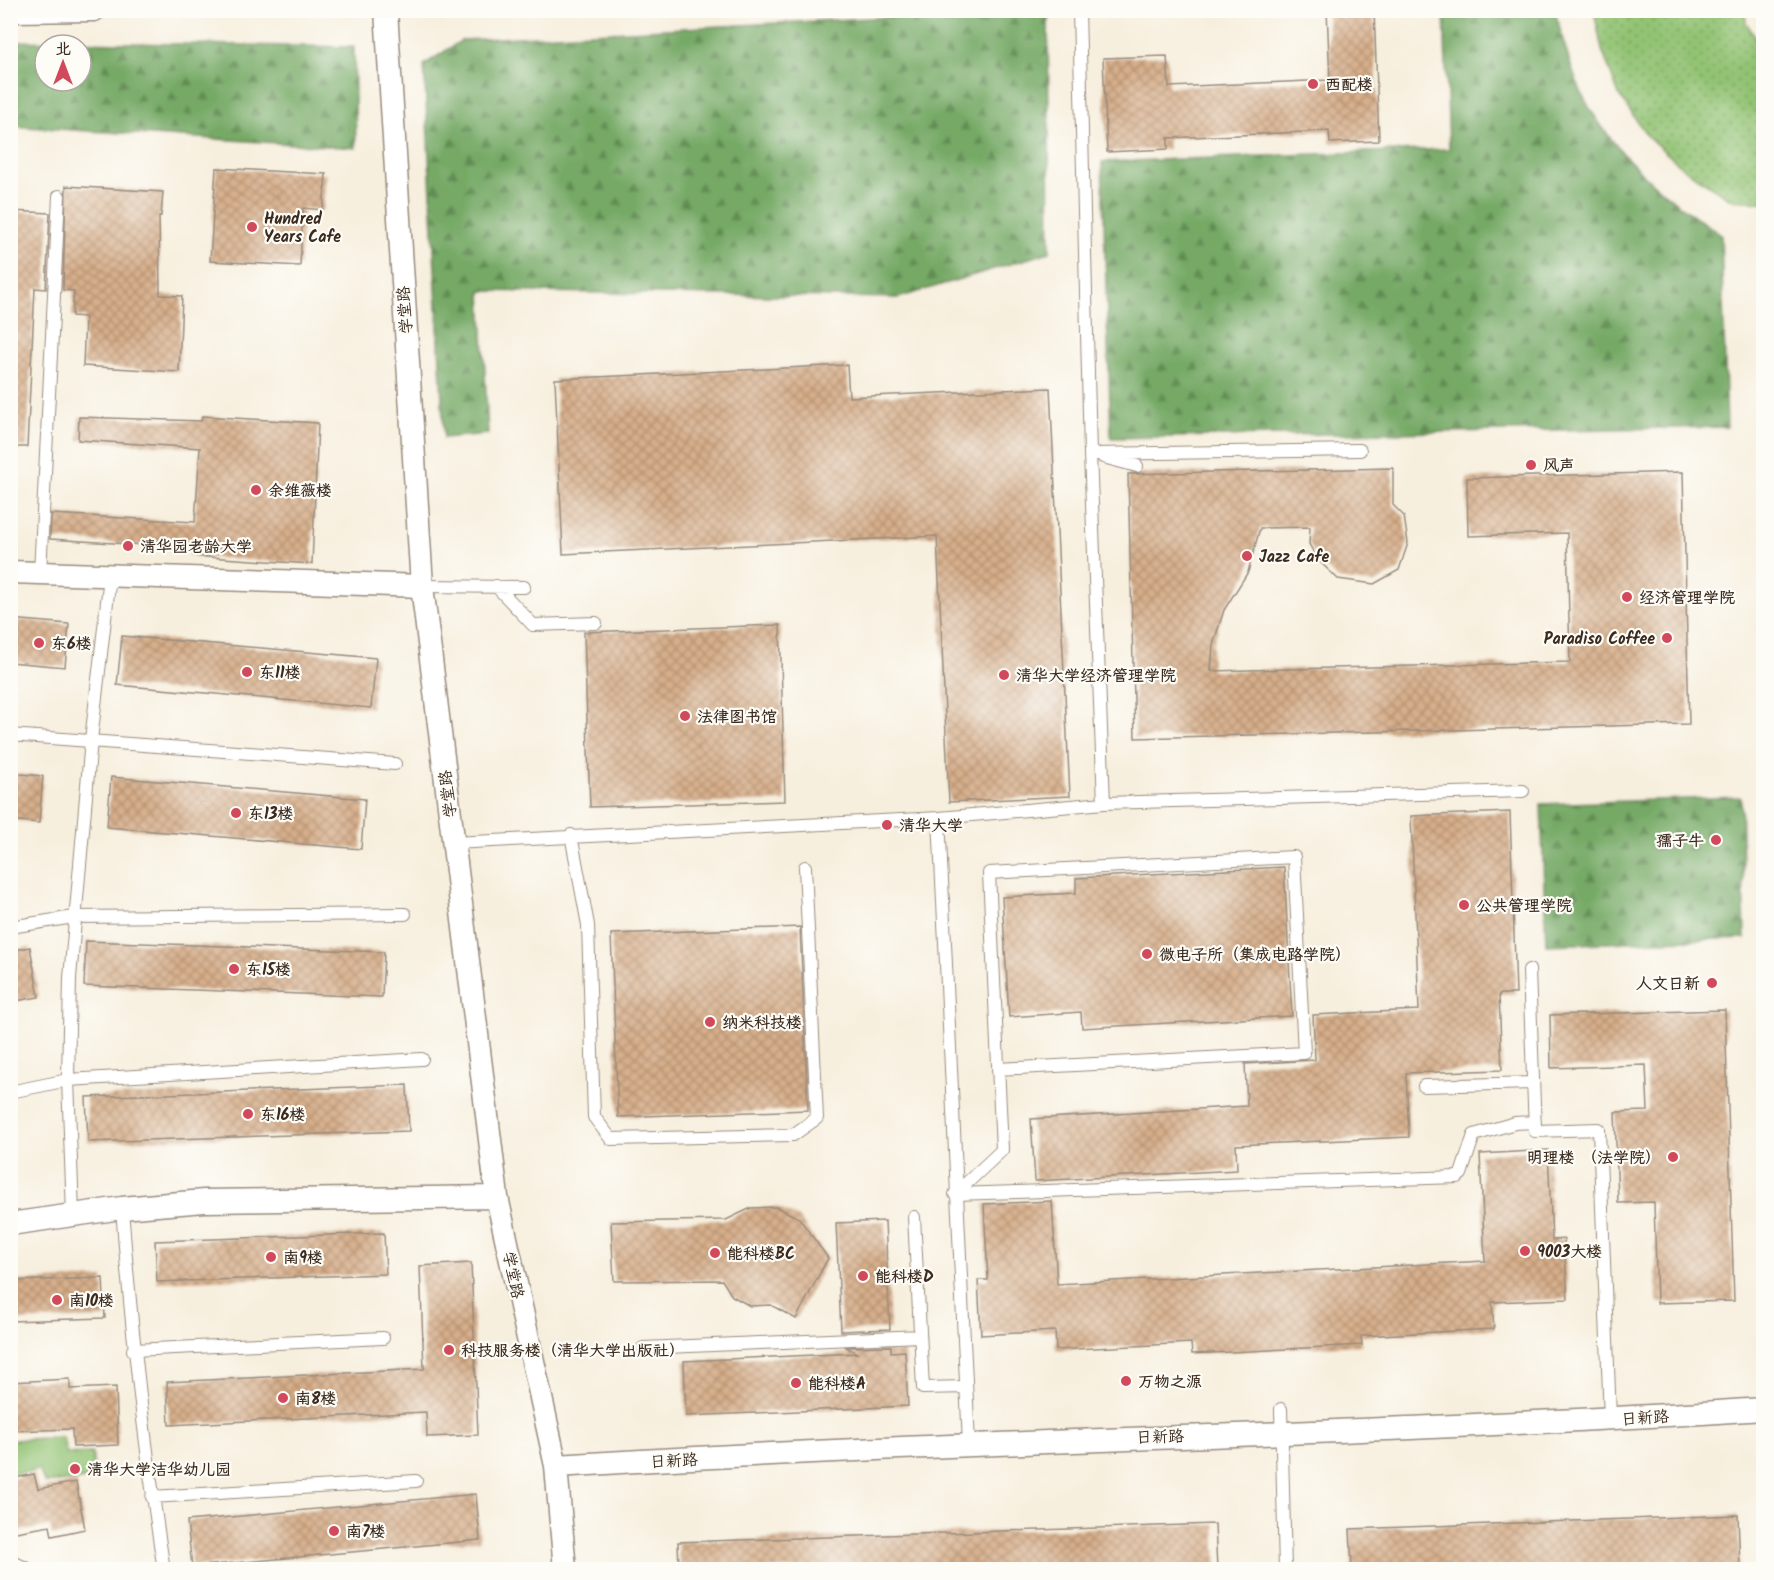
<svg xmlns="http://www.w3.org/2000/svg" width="1774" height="1580" font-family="Kalam,'LXGW WenKai TC',sans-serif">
  <defs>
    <pattern id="grass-dots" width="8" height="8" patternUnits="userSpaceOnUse" patternTransform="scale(1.5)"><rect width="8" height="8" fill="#92c373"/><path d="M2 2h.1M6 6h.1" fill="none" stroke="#789f5e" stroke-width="1.8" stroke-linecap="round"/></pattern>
    <pattern id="forest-firs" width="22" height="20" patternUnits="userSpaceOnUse" patternTransform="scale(1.5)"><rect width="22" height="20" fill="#75a965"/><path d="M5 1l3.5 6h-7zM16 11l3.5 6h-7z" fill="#618a53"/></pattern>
    <pattern id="building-cross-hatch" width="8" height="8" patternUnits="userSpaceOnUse" patternTransform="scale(1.5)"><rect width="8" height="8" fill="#d7af8b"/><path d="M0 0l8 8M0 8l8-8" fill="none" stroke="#b08f71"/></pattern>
  </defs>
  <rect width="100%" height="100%" fill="#fdfcf7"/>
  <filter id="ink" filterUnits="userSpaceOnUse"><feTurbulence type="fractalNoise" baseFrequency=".0167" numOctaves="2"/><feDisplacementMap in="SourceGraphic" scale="12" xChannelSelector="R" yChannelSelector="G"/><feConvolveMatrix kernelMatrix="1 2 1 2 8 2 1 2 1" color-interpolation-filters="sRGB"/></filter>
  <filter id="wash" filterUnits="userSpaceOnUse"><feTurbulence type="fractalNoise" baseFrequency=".008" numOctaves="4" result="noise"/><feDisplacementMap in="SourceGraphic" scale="24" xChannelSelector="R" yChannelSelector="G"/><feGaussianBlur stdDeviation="1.35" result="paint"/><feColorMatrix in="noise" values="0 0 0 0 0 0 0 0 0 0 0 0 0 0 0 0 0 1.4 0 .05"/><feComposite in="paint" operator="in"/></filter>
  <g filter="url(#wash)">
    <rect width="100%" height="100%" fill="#f7efde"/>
    <path fill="url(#grass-dots)" stroke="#667648" stroke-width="1.5" d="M1594,11H1745L1746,23L1763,47V202L1732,200L1687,171L1648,137L1619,95L1602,50Z"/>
    <path fill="url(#forest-firs)" stroke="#586a42" stroke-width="1.5" fill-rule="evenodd" d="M999,11H1048L1050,252L898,298L481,291L488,434L444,438L424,65L462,40Z
      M1444,11H1555C1564,42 1572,78 1589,107C1621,161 1668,201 1721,234L1727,427L1111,438L1102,162L1449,149Z
      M10,41L354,47L356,148L11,126ZM45,45H81V81H45Z
      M1741,797L1745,938L1546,945L1541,804Z"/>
    <path fill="#92c373" stroke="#667648" stroke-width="1.5" d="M63,1437L66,1454L92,1453L96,1478L45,1483L39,1470L11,1474V1440Z"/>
    <g id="blocks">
      <path fill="url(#building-cross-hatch)" d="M1327,10H1374L1379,141L1330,143L1329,131L1168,138V149L1107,152L1103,58L1167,56L1169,87L1330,80Z
        M216,168L326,174L323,210L303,208L300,266L210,261Z
        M66,186L163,192L161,216H159L160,295L182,296L179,372L83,366L85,317L72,316L74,291L63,290Z
        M10,211L50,213L46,289L35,288L27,447H10Z
        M847,365L849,397L1050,388L1070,796L949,802L937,536L563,554L555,379Z
        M202,416L318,423L312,564L193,556V548L50,539L51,514L195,522L200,448L78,440L79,417L201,421Z
        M1393,468V505L1404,516L1408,543L1399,570L1374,584L1338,579L1318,560L1309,544L1310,527L1260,528L1248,572L1224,610L1213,645L1211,671L1570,662L1567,533L1468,536L1467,478L1683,472L1689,724L1135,738L1128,474Z
        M10,619L69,624L65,667L10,662Z
        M780,625L785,801L590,807L584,632Z
        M122,636L376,658L371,708L117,685Z
        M10,773L43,776L39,823L10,820Z
        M111,777L365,799L361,849L107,827Z
        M1510,812L1516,994H1499L1502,1070L1406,1073L1409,1137L1236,1145L1237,1170L1035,1181L1031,1119L1247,1106L1245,1064L1315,1060L1313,1015L1419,1010L1411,816Z
        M1284,867L1292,1016L1082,1028L1081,1012L1009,1017L1002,897L1076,893V878Z
        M800,927L808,1110L618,1117L611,934Z
        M86,941L384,952L382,997L84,986Z
        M30,947L39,997L10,1002V951Z
        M1725,1010L1734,1301L1657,1303L1654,1202L1618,1203L1615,1112L1648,1111L1646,1065L1551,1068L1550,1015Z
        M407,1085L409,1131L88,1142L86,1097Z
        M1548,1150L1552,1240L1564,1239L1568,1299L1492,1302L1494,1329L1361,1336L1362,1345L1192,1354L1191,1343L1056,1350L1055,1331L981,1335L978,1280H988L984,1204L1052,1201L1057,1284L1485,1261L1480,1154Z
        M776,1207L799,1218L828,1258L796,1319L771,1305L750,1306L732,1296L722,1280L614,1281L611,1222L726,1220L751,1208Z
        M885,1221L890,1329L841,1331L836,1223Z
        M384,1233L386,1274L157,1282L155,1241Z
        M471,1263L478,1435L427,1437L426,1412L169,1425L167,1382L424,1369L420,1266Z
        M103,1278L105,1318L10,1321V1281Z
        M891,1346V1352L905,1351L908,1406L686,1416L684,1361L857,1353L846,1347Z
        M70,1379V1389L116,1387L118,1445L73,1447L72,1429L10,1431V1382Z
        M34,1474L38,1489L76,1482L85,1529L52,1536L50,1526L10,1533V1479Z
        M476,1494L480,1540L192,1567L187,1521Z
        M1738,1515L1740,1569H1352L1350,1529Z
        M1215,1524L1217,1569H679L678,1542Z"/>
    </g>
  </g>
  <g filter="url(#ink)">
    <use href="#blocks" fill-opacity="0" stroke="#998c7e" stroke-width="1.5"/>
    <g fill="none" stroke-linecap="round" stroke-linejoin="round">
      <defs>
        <path id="lane" d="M1079,10L1090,454L1104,803
          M1090,454L1360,450
          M1103,457L1137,466
          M40,573L59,196
          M422,586L524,587
          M496,586L533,625L596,623
          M10,735L395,764
          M571,835L588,925L594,1117L611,1139L793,1135L817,1118L805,867
          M453,843L939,818
          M10,927L74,917L405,914
          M1529,970L1535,1131L1599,1129L1610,1419
          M1424,1086L1533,1083
          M10,1092L68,1080L422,1059
          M1461,1174L1474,1135L1515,1123L1535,1122
          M955,1194L1002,1150L989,873L1294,857L1304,1053L998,1069
          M955,1194L1458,1177
          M122,1208C131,1330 145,1449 164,1570
          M73,1214L68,1080L70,978L91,740L110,576
          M914,1217L923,1388L966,1387
          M643,1348L920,1336
          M133,1350L383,1338
          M1281,1409L1285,1570
          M969,1444L939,818L1104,803L1523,791
          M152,1497L416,1481
          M10,1561L30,1570"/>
        <path id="street" d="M386,10L422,586L497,1197L556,1466L565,1570
          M10,11L94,10
          M10,572L422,586
          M10,1224L122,1208L204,1201L497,1197
          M556,1466C958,1440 1361,1436 1764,1409"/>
      </defs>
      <use href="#lane" stroke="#998c7e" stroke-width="14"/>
      <use href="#street" stroke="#998c7e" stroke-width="25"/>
      <use href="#lane" stroke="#fff" stroke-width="12"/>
      <use href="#street" stroke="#fff" stroke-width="22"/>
    </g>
  </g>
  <g fill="#d1495b" stroke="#fdfcf7" stroke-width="2">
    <circle cx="1313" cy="84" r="6"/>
    <circle cx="252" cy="227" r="6"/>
    <circle cx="1531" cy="465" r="6"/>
    <circle cx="256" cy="490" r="6"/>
    <circle cx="128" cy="546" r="6"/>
    <circle cx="1247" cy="556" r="6"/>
    <circle cx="1627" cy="597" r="6"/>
    <circle cx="1667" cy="638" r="6"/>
    <circle cx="39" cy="643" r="6"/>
    <circle cx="247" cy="672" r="6"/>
    <circle cx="1004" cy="675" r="6"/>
    <circle cx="685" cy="716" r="6"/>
    <circle cx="236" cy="813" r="6"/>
    <circle cx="887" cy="825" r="6"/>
    <circle cx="1716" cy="840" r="6"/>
    <circle cx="1464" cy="905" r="6"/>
    <circle cx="1147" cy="954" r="6"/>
    <circle cx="234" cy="969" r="6"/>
    <circle cx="1712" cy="983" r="6"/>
    <circle cx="710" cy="1022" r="6"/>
    <circle cx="248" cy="1114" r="6"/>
    <circle cx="1673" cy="1157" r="6"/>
    <circle cx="1525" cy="1251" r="6"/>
    <circle cx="715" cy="1253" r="6"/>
    <circle cx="271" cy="1257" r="6"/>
    <circle cx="863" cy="1276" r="6"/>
    <circle cx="57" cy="1300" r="6"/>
    <circle cx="449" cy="1350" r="6"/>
    <circle cx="1126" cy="1381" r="6"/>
    <circle cx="796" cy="1383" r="6"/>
    <circle cx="283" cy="1398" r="6"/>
    <circle cx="75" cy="1469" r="6"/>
    <circle cx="334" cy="1531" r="6"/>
  </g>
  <g text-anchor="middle" stroke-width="4.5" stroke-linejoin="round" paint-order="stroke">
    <g font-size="16" font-weight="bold" fill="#3b2a1e" stroke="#fdfcf7" text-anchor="start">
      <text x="1325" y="90">西配楼</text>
      <text x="264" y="224">Hundred<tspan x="264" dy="18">Years Cafe</tspan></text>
      <text x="1543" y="471">风声</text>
      <text x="268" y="496">余维薇楼</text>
      <text x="140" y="552">清华园老龄大学</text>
      <text x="1259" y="562">Jazz Cafe</text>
      <text x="1639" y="603">经济管理学院</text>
      <text x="1655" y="644" text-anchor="end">Paradiso Coffee</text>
      <text x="51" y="649">东6楼</text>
      <text x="259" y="678">东11楼</text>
      <text x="1016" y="681">清华大学经济管理学院</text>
      <text x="697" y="722">法律图书馆</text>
      <text x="248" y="819">东13楼</text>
      <text x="899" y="831">清华大学</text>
      <text x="1704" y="846" text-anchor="end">孺子牛</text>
      <text x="1476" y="911">公共管理学院</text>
      <text x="1159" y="960">微电子所（集成电路学院）</text>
      <text x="246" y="975">东15楼</text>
      <text x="1700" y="989" text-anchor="end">人文日新</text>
      <text x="722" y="1028">纳米科技楼</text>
      <text x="260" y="1120">东16楼</text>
      <text x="1661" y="1163" text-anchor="end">明理楼 （法学院）</text>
      <text x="1537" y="1257">9003大楼</text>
      <text x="727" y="1259">能科楼BC</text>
      <text x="283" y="1263">南9楼</text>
      <text x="875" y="1282">能科楼D</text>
      <text x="69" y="1306">南10楼</text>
      <text x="461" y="1356">科技服务楼（清华大学出版社）</text>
      <text x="1138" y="1387">万物之源</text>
      <text x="808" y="1389">能科楼A</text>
      <text x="295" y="1404">南8楼</text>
      <text x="87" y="1475">清华大学洁华幼儿园</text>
      <text x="346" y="1537">南7楼</text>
    </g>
    <g font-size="16" fill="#3b2a1e" stroke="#fdfcf7">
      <text transform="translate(404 310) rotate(-94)" y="6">学堂路</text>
      <text transform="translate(447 794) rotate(-97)" y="6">学堂路</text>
      <text transform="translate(514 1275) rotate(78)" y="6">学堂路</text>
      <text transform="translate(1645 1417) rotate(-4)" y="6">日新路</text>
      <text transform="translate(1160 1436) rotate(-2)" y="6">日新路</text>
      <text transform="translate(674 1460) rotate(-3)" y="6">日新路</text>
    </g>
  </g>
  <rect width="1774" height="1580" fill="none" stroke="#fdfcf7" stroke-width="36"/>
  <g transform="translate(63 63)"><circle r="28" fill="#fdfcf7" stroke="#afa8a0" stroke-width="1.5"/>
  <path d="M0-4.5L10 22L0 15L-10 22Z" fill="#d1495b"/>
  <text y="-9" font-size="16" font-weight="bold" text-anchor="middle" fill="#3b2a1e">北</text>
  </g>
</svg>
